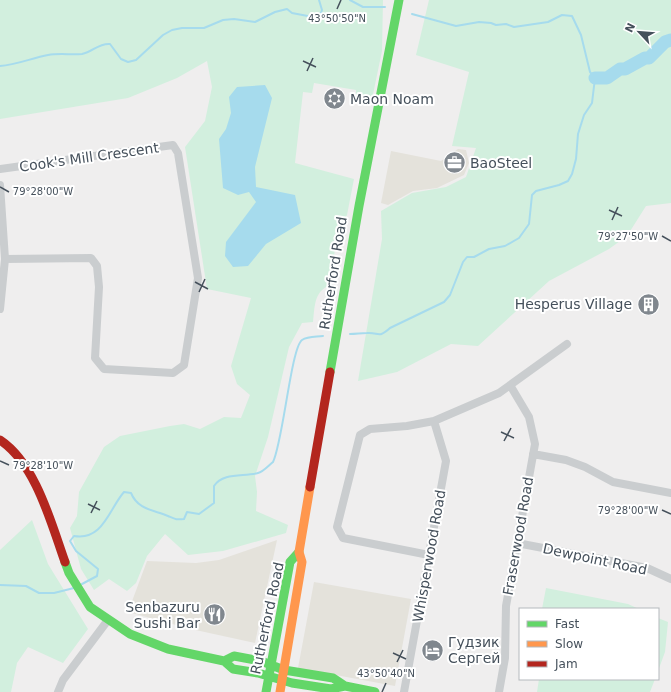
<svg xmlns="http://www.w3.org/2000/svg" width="671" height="692" font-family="'DejaVu Sans',sans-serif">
  <rect width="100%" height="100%" fill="#efeeee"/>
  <path fill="#e4e2db" d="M458,149L466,150L469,163L464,175L437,188L413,191L388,205L381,203L391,151L441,161Z
    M277,540L255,643L191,629L128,612L147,561L196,563L219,560Z
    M314,582L411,599L395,686L298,668Z"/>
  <path fill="#d2efde" d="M0,0H383L382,51L371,104L356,101V90L314,83L312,93L303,92L295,163L354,179L347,215L333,238L335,242L333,284C314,290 315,304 313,322L302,323L289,347L268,437L255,476L257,492L256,511L288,525L286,533L223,551L188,555L165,534L147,556L136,583L127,591L109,579L94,590L81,569L70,528L77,516L79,492L104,447L120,436L170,426L184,424L200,429L224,417L241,418L250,395L237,384L231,366L251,298L207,289L185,147L205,121L212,87L207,61L177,78L128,98L0,119Z
    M429,0H671V203L646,206L627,236L609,249L549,281L478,346L451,344L397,372L358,381L382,239L381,211L412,193L446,187L466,177L476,148L452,146L469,72L416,55Z
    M32,520L48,564L88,629L63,663L28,647L17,663L11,692H0V550Z
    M546,588L628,604L639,609H542Z
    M658,618L668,622L665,652L658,671Z
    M539,679H655L650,692H537Z"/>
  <path fill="#a6dbed" d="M265,85L272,98L255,167L256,187L295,195L301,223L266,244L248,266L233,267L225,256L226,242L256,202L249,192L238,195L223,188L219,139L226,129L231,113L229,97L237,87Z"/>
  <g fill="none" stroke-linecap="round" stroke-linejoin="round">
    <path stroke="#a6dbed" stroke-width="2" d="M350,0L363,7H385
      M0,66C16,65 32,58 48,55C59,53 71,55 82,54C93,52 98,43 110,44L121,59L128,62L136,60L163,35L172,30L182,28H204L223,20L234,19L255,22L275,12L287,9L292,13L313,17L321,13L322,10L319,0
      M350,334C356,334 361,333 367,333C379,332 378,339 390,328L444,302L450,295L463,262L467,257H474L489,249L505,246L519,238L529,224L532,195L536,191L559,185L568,181L572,174L576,159L578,134L584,115L592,103L595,78L590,72L581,35L572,16L562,15L548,22L514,27L506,24L496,25L491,23L479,22L456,26L412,14
      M82,584L97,576L98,569L76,551L70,541L74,536C103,541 109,509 124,492L131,493C138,510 154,510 168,516C175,519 176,520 184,519L187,512L199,514L214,503V486C223,472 244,477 258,473C263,472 268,466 273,462C283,442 291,348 302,340C308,336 316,337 323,336
      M0,585L26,586L39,593H54L74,588"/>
    <path stroke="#a6dbed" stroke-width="13" d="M595,78H607L620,69H625L645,58H649L665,42L671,40"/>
    <path stroke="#cacdcf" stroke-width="8" d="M0,169L173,145L178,153L198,278L184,365L173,373L104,369L95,358L99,287L97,266L91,258L5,259
      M0,185L5,259L0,309
      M533,454L566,460L585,467L613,482L671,493
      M517,543L647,568L671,579
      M429,555L343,538L337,527L360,435L370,429L407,426L434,421L499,393L567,344
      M58,692L63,680L108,620
      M404,692L446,461L434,421
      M499,692L505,658L506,606L535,444L529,417L510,385"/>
    <path stroke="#63d668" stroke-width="9" d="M330,372L359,206L399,0
      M65,562L69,573L90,607L130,634L168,649L224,661L233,669L258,673L292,683L331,689L345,686
      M224,661L234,656L261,661L284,670L333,678L345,686L375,692
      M266,692L290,562L299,552"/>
    <path stroke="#ff974d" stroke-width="9" d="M280,692L302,562L299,552L310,487"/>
    <path stroke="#b3261e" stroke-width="9" d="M0,440C36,464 51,523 65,562
      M310,487L330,372"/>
  </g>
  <path fill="none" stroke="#45505b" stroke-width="1.5" d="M337,9L341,0M303,61L316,67M307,71L313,58M0,187L9,192M609,210L622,216M612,220L618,207M662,236L671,241M195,282L208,289M199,292L205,279M501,432L514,438M504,441L511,428M0,461L9,465M88,504L100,510M662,510L671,514M91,513L97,501M393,653L406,659M397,662L403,650M382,692L386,683"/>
  <defs>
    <symbol id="synagogue-disc" viewBox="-11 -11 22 22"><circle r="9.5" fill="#80878e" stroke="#fff"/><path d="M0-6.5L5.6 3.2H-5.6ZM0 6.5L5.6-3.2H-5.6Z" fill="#fff"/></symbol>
    <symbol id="office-disc" viewBox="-11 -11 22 22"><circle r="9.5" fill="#80878e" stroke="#fff"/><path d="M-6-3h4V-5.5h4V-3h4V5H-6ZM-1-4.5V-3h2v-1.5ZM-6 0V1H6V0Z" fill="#fff"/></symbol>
    <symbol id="building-disc" viewBox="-11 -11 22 22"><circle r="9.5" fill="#80878e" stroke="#fff"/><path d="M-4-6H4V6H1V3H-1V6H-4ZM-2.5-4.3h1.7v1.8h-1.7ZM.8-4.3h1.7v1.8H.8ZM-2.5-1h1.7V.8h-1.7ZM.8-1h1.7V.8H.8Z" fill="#fff"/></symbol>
    <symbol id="restaurant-disc" viewBox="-11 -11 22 22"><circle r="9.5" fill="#80878e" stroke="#fff"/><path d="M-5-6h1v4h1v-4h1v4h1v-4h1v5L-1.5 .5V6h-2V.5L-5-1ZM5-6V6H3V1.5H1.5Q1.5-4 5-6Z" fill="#fff"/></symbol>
    <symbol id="hotel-disc" viewBox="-11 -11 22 22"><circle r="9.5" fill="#80878e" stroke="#fff"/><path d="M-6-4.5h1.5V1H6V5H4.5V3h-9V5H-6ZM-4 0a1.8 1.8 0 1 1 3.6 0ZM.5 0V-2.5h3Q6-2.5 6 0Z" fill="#fff"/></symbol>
  </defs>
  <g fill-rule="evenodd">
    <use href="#synagogue-disc" x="322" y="86" width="25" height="25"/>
    <use href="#office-disc" x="442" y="150" width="25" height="25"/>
    <use href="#building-disc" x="636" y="292" width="25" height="25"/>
    <use href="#restaurant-disc" x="202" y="602" width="25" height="25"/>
    <use href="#hotel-disc" x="420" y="638" width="25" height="25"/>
  </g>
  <g text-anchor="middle" stroke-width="4" stroke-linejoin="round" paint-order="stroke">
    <g font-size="14" fill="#45505b" stroke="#fff" text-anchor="start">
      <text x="350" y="104">Maon Noam</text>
      <text x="470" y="168">BaoSteel</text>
      <text x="632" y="309" text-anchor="end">Hesperus Village</text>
      <text x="200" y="612" text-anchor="end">Senbazuru<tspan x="200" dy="16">Sushi Bar</tspan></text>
      <text x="448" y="647">Гудзик<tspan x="448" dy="16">Сергей</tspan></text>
    </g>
    <g font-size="14" fill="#45505b" stroke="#fff">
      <text transform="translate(89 157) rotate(-8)" y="5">Cook's Mill Crescent</text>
      <text transform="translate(333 273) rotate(-81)" y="5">Rutherford Road</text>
      <text transform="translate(518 536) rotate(-80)" y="5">Fraserwood Road</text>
      <text transform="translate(429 556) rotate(-80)" y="5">Whisperwood Road</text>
      <text transform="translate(595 559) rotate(12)" y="5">Dewpoint Road</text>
      <text transform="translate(267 618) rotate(-78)" y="5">Rutherford Road</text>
    </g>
  </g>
  <g font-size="10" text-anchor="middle" fill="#45505b" stroke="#fff" stroke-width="4" stroke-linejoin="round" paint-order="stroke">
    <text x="337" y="22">43°50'50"N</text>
    <text x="43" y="195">79°28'00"W</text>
    <text x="628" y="240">79°27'50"W</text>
    <text x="43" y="469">79°28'10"W</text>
    <text x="628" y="514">79°28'00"W</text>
    <text x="386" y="677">43°50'40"N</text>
  </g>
  <rect x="519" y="608" width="140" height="72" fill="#ffffff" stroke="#b5b9bd"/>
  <rect x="527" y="621" width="20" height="6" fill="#63d668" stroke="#b5b9bd"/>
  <text x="555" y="628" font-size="12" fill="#45505b">Fast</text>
  <rect x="527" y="641" width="20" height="6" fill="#ff974d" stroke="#b5b9bd"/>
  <text x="555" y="648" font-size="12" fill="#45505b">Slow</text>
  <rect x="527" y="661" width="20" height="6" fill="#b3261e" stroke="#b5b9bd"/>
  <text x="555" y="668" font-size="12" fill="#45505b">Jam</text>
  <g transform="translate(639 32) rotate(296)" stroke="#ffffff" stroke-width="3" paint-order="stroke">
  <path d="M0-3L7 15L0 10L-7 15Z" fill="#45505b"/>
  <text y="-6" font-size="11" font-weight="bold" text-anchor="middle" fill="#45505b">N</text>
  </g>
</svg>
